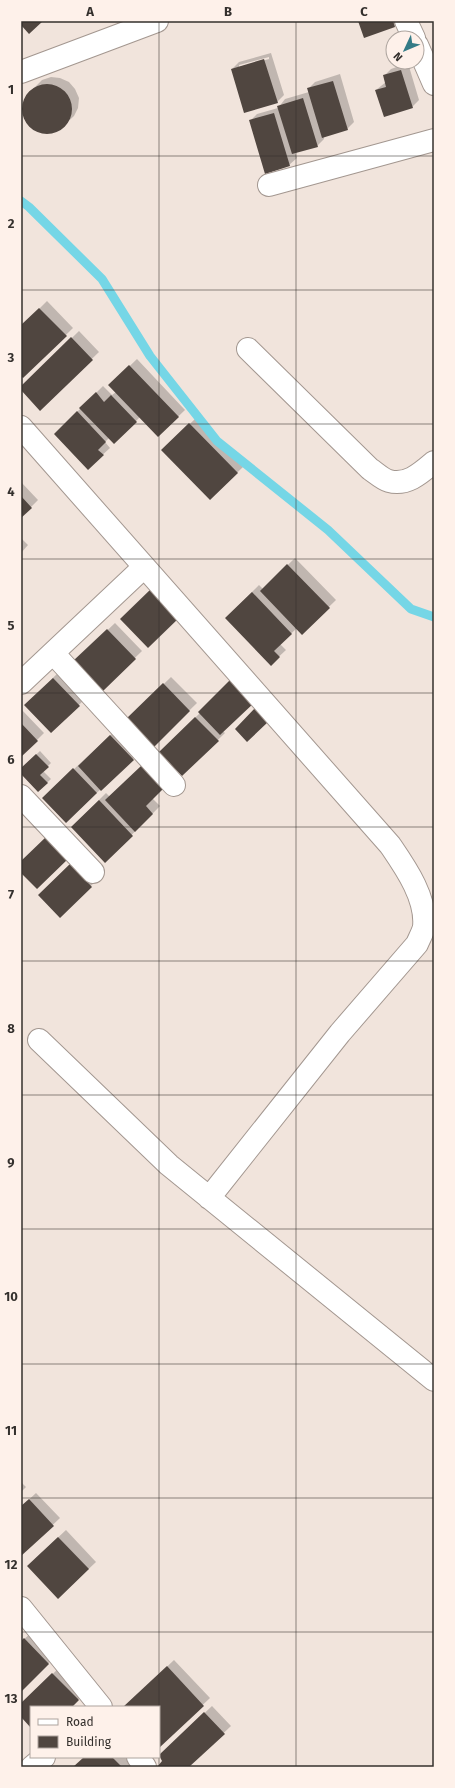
<svg xmlns="http://www.w3.org/2000/svg" width="455" height="1788" font-family="'Fira Sans',sans-serif">
  <rect width="100%" height="100%" fill="#f1e4dc"/>
  <path fill="#0003" fill-rule="evenodd" d="M359,21H400L395,26Z
    M271,53L284,95L277,102L232,69L239,62ZM269,57V59L239,67V65Z
    M408,63L419,100L412,107L376,90L386,82L384,76L391,69Z
    M340,74L354,122L347,129L324,136V139L317,146L295,152L297,158L289,165L250,121L257,114L278,108L285,99L309,92L308,89L315,82Z
    M51,77L60,78L69,82L75,89L79,98L78,108L74,116L59,130L50,133L40,132L32,128L26,121L23,113V103L27,94L35,87L42,80Z
    M47,301L73,328L23,377L21,375V327Z
    M79,331L99,352L40,409L21,388Z
    M137,359L185,410L158,436L140,417L114,443L109,438L105,442L110,448L88,468L55,434L103,386L112,395L116,392L110,385Z
    M197,417L244,466L210,499L163,450Z
    M21,482L38,500L21,517Z
    M21,538L28,545L21,553Z
    M295,558L336,600L302,633L297,628L280,644L286,650L271,664L226,618L259,585L263,589Z
    M115,623L142,651L102,690L75,661Z
    M60,671L86,698L51,732L25,705Z
    M171,677L197,703L154,745L128,719Z
    M21,709L44,733L21,756Z
    M200,713L225,733L182,775L160,752Z
    M117,729L140,752L66,822L43,798Z
    M40,751L51,763L43,771L51,779L38,791L21,773V769Z
    M148,760L169,781L152,798L160,806L105,862L72,827L106,793L110,797Z
    M77,857L98,879L60,916L39,895Z
    M21,1482L26,1487L21,1492Z
    M36,1493L60,1518L21,1555V1507Z
    M66,1530L96,1562L58,1598L35,1559Z
    M32,1632L55,1657L21,1690V1642Z
    M174,1660L210,1698L159,1746V1707H125Z
    M60,1667L85,1693L70,1707H31V1726L21,1716V1704Z
    M212,1706L231,1726L188,1767H160L164,1761L159,1756Z
    M85,1757H126L135,1767H75Z"/>
  <g fill="none" stroke-linecap="round" stroke-linejoin="round">
    <path stroke="#75d6e6" stroke-width="9" d="M21,201L29,207L102,279L150,356L217,441L328,530L411,609L434,617"/>
  </g>
  <path fill="#504640" d="M21,21H43L29,34L21,25Z
    M358,21H393L395,27L364,38Z
    M264,59L278,103L244,113L231,69Z
    M401,70L413,108L384,117L375,90L386,87L383,75Z
    M333,81L348,130L322,138L307,88Z
    M22 109a25 25 0 1 1 50 0a25 25 0 1 1-50 0Z
    M303,98L318,147L292,154L277,106Z
    M274,113L290,166L265,174L249,120Z
    M39,308L67,336L23,378L21,376V325Z
    M71,337L93,360L40,411L21,390V386Z
    M129,365L179,417L158,437L108,385Z
    M96,392L104,402L111,395L137,422L114,444L79,408Z
    M77,411L106,442L98,450L104,455L88,470L54,434Z
    M189,423L238,473L210,500L161,450Z
    M21,496L32,508L21,518Z
    M287,564L330,608L302,635L260,591Z
    M153,587L181,616L148,648L120,619Z
    M252,592L292,634L274,651L280,657L271,666L225,618Z
    M107,629L136,659L102,692L73,661Z
    M53,678L80,706L51,733L24,705Z
    M232,678L255,702L220,735L198,712Z
    M163,683L190,711L154,747L126,719Z
    M255,708L268,722L247,742L235,729Z
    M195,717L219,741L182,776L159,752Z
    M21,723L38,741L21,757Z
    M110,735L134,760L101,791L78,766Z
    M36,754L49,767L40,775L48,783L38,792L21,774V768Z
    M141,766L163,789L146,806L153,814L135,832L105,800Z
    M73,768L97,793L66,823L42,798Z
    M99,800L133,836L105,863L71,827Z
    M47,836L68,859L37,889L21,873V861Z
    M70,864L92,887L60,918L38,895Z
    M29,1499L54,1526L21,1556V1506Z
    M58,1537L89,1569L58,1599L27,1566Z
    M24,1638L49,1664L21,1692V1641Z
    M167,1666L204,1706L159,1748V1707H123Z
    M52,1673L79,1700L72,1707H31V1728L21,1717V1703Z
    M204,1712L225,1734L189,1767H159L158,1766L162,1761L159,1755Z
    M84,1757H112L122,1767H73Z"/>
  <g fill="none" stroke-linecap="round" stroke-linejoin="round">
    <defs>
      <path id="minor" d="M406,21L414,38
        M417,45L434,84
        M21,72L157,21
        M269,185L434,140
        M248,349L370,469C375,472 382,479 389,481C407,486 421,473 434,462
        M21,427L390,845C405,867 427,898 424,927C423,932 419,939 417,944L340,1033L209,1198
        M53,653L174,785
        M21,683L144,567
        M21,796L93,872
        M39,1040L169,1165L434,1380
        M21,1608L101,1707
        M138,1757L145,1767
        M32,1767L44,1757"/>
    </defs>
    <use href="#minor" stroke="#a39790" stroke-width="24"/>
    <use href="#minor" stroke="#fff" stroke-width="22"/>
  </g>
  <path fill="none" stroke="#34302d" stroke-width="1" stroke-opacity="0.55" d="M159,21V1707M296,21V1767M21,156H434M21,290H434M21,424H434M21,559H434M21,693H434M21,827H434M21,961H434M21,1095H434M21,1229H434M21,1364H434M21,1498H434M21,1632H434M159,1707V1757M159,1757V1767"/>
  <rect width="455" height="1788" fill="none" stroke="#fef1ea" stroke-width="44"/>
  <rect x="30" y="1706" width="130" height="52" fill="#fef1ea" stroke="#ada49e"/>
  <rect x="38" y="1719" width="20" height="6" fill="#ffffff" stroke="#ada49e"/>
  <text x="66" y="1726" font-size="12" fill="#34302d">Road</text>
  <rect x="38" y="1736" width="20" height="12" fill="#504640" stroke="#ada49e"/>
  <text x="66" y="1746" font-size="12" fill="#34302d">Building</text>
  <g transform="translate(405 50) rotate(226)"><circle r="19" fill="#fef1ea" stroke="#ada49e"/>
  <path d="M0-3L7 15L0 10L-7 15Z" fill="#347b86"/>
  <text y="-6" font-size="11" font-weight="bold" text-anchor="middle" fill="#34302d">N</text>
  </g>
  <rect x="22" y="22" width="411" height="1744" fill="none" stroke="#34302d" stroke-width="1.5"/>
  <g font-size="13" text-anchor="middle" font-weight="bold" fill="#34302d">
    <text x="90" y="16">A</text>
    <text x="228" y="16">B</text>
    <text x="364" y="16">C</text>
    <text x="11" y="94">1</text>
    <text x="11" y="228">2</text>
    <text x="11" y="362">3</text>
    <text x="11" y="496">4</text>
    <text x="11" y="630">5</text>
    <text x="11" y="764">6</text>
    <text x="11" y="899">7</text>
    <text x="11" y="1033">8</text>
    <text x="11" y="1167">9</text>
    <text x="11" y="1301">10</text>
    <text x="11" y="1435">11</text>
    <text x="11" y="1569">12</text>
    <text x="11" y="1703">13</text>
  </g>
</svg>
